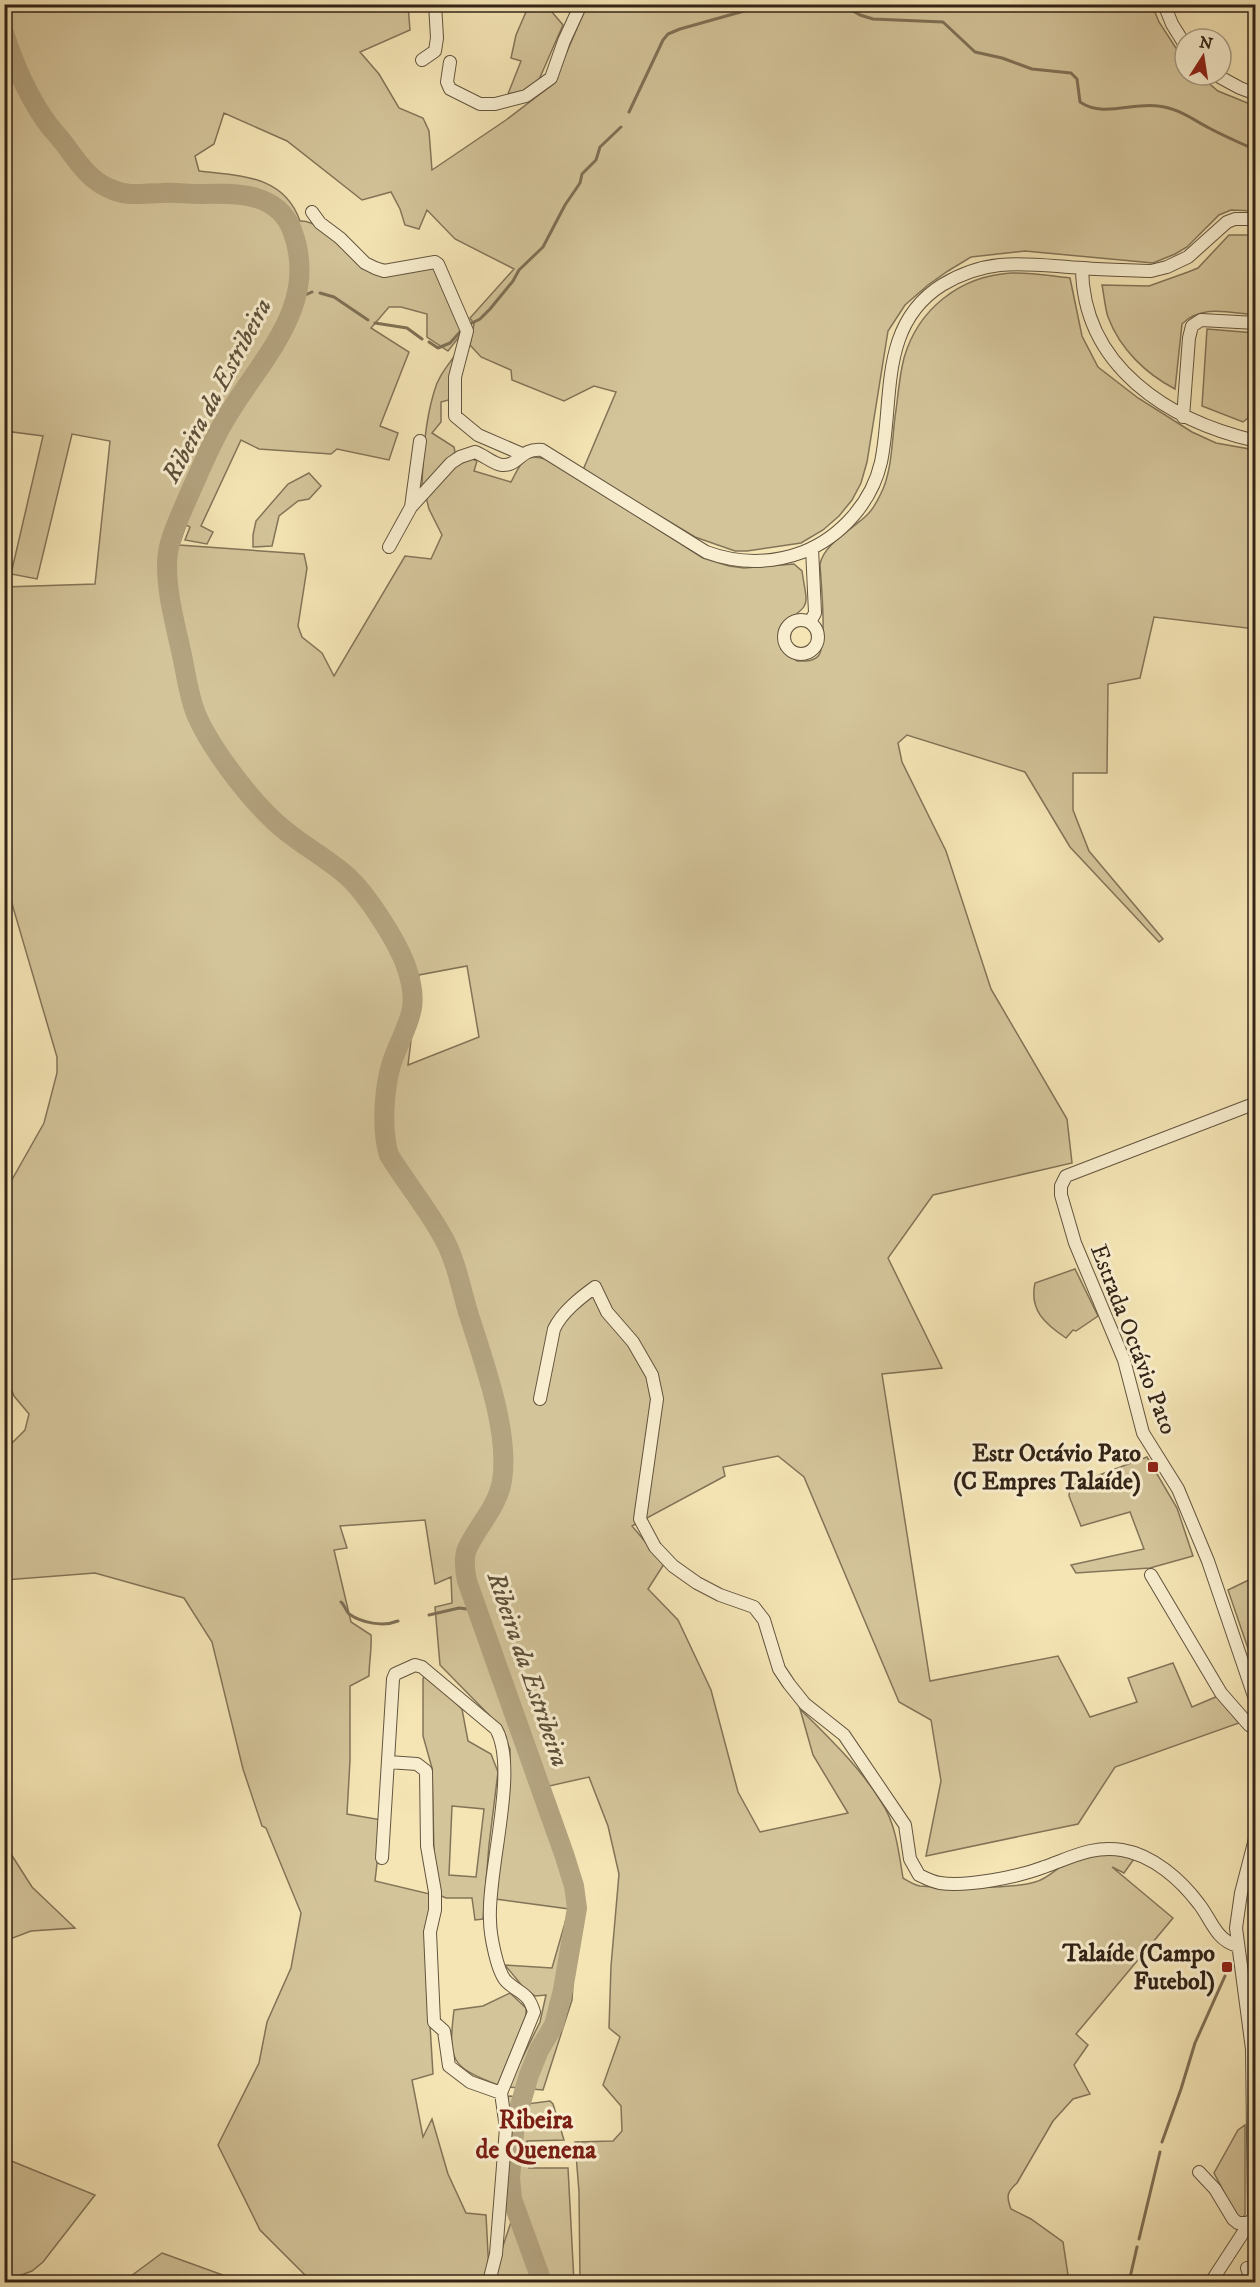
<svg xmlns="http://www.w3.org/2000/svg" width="1260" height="2287" font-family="'IM FELL DW Pica',serif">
  <rect width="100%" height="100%" fill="#f5e5b5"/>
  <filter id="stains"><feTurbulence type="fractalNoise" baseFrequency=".00333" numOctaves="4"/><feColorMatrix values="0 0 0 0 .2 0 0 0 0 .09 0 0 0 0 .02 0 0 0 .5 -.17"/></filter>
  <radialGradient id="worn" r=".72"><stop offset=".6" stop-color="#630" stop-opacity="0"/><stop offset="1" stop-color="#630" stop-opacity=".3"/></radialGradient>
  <path fill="#d4c49a" stroke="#837458" stroke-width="1.5" fill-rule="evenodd" d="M5,5H408L410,30L360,52L379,74L399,108L423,118L429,131L432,170L506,120L553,84L587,5H1152L1159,22L1185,62V75H1199L1218,91L1255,106V211L1231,210L1219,215L1187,247L1175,254L1153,263L1025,251L971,257L948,271L928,285L905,305L888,331L867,462L861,483L852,500L839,516L823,530L801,543L747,551H735L695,537L583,470L616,392L594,386L564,401L512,380L511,370L481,357L470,345L474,324L470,318L514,269L455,239L427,210L419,229L405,225L400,209L391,192L362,200L287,141L224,113L214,144L195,156L199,171C241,176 284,175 300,221C319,219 350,252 363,266H434L463,332L448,351L427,337V314L401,307H389L371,328L409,352L380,426L398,433L389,460L337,449L331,454L259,449L241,440L201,526L213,532L207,544L185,540L190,527L186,525L179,545L304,554L307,568L298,626L302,637L322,653L334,676L405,556L431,559L442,535L429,509L426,497L451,470L470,458L477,461L474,471L511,482C522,461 525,451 551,461L703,558L729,566L744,568L794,564L802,571C807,606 813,604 782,624L779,635L781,649L797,661C804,661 814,662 819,655C827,641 821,583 820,564C824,544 851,530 866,516C873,510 879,498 883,489C892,467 892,441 895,417C898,398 899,377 904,358C918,309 960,276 1011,273C1030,272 1051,276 1070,278L1082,336L1098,367L1138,398L1192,432L1216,443L1255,450V629L1154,617L1140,678L1108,684L1107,773H1073V810L1089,851L1163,939L1159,942L1070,847L1025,772L907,735L898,743L902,762L946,851L991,989L1067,1119L1072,1163L933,1195L888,1258L942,1368L882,1374L930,1681L1058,1656L1090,1717L1137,1702L1128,1678L1173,1663L1192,1707L1218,1696L1239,1723L1115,1767L1078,1824L926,1856L941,1781L931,1720L899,1702L804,1477L778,1456L723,1467L725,1476L632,1526L664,1564L648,1589L678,1620L711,1690L738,1792L760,1832L848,1813L813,1755L800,1709C828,1737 861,1768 882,1803C896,1824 899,1854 903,1878C908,1881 914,1885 920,1886C944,1888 1013,1889 1035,1882C1050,1878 1058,1866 1071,1860C1090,1853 1115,1853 1134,1859L1124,1873L1112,1867L1173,1918L1076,2034L1088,2045L1074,2065L1090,2094L1073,2099L1053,2121L1017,2183C1007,2192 1006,2196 1011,2209L1031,2219L1063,2242L1068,2275L1074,2282H580L579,2192L575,2142L613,2141L622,2131L621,2106L603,2085L620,2037L609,2028L611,1966L619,1874L608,1826L589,1777L549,1786L573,1859L582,1916L575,1952L572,2000L543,2090L508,2087L540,2022L546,1995L535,1996L523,1987L505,1965L552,1968L569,1909L496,1899L510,1773V1749L503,1735L489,1715L440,1665L435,1607L452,1603L451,1577L435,1584L425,1520L340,1526L347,1548L334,1550L351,1622L371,1635C372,1649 369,1662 369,1676L350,1686V1760L347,1814L382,1820L375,1881L434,1895L430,2025L433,2074L412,2080L423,2137L432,2119L448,2174L466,2213L486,2215L489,2273L486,2282H312L260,2230L218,2145L259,2063L267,2022L291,1968L301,1913L266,1828L262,1826L243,1769L212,1642L184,1598L95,1573L5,1580V1442L12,1443L25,1430L29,1414L14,1396L5,1373V1192L44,1123L57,1073V1057L5,880L4,587L95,584L110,441L72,434L37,579L11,574L43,436L5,431ZM467,966L479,1037L408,1065L419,975Z
    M529,5H546L563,25L537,84L531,89L508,94L521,61L511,58L516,35Z
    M1229,235H1255V315C1230,313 1202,304 1182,324L1175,389C1146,374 1120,349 1108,317C1105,308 1104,295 1102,285L1149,286L1188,272L1198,268Z
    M1207,329L1255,333L1248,418L1243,422L1202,406Z
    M458,351L452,399L441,402V422L432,433L454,447L455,452L424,489L422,486C423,454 425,422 434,392C438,376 449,364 458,351Z
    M309,473L321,486L309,499L298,501L279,516L272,546L253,547V535L256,521L288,484Z
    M1075,1269L1098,1316L1076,1331L1073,1330L1066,1338C1045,1324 1029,1310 1035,1283Z
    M1147,1457L1177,1508L1193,1556L1150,1568L1076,1573L1071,1565L1144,1549L1130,1512L1081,1526L1069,1496L1070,1486Z
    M1255,1577V1669L1228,1590Z
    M425,1673L462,1709L468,1741L491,1754L498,1772L489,1845L483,1919L475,1920L472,1898H446L439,1895L434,1853L432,1768L423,1736V1679ZM452,1806L484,1809L476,1877L449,1875Z
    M4,1843L32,1887L75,1928L31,1931L5,1941Z
    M510,1993L526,2008V2016L498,2085C450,2067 448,2060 454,2010L483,2006Z
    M510,2096L523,2098L527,2104L550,2101L553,2104L564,2140L527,2141L529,2168H568L574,2282H491L512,2219L503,2200L505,2097Z
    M1245,2125V2215L1242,2218L1236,2215L1214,2173L1238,2130Z
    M4,2158L95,2195L43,2262L32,2271L5,2281Z
    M162,2253L242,2282H123Z"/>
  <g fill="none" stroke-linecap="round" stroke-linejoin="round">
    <path stroke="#7f7055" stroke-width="3" d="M841,4L860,15L873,19L943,22L975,52L1002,58L1032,69L1071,73L1077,79L1080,102C1103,118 1133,102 1158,106C1178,108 1192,119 1209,128C1224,136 1240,143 1256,150
      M629,112L663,40L668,34L680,29L769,4
      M320,293L334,297L368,320
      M296,299L312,292
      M375,323L407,328L422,339
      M468,325L480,319L490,309L513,281L519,270L543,247L565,205L580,183L582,174L596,160L600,147L621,127
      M429,342L438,348L450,343L460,332
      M341,1602C345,1605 345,1610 349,1614C362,1623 383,1627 398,1621
      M429,1615L459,1608L476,1610
      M1162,2142L1181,2089L1195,2043L1225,1976
      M1139,2239L1160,2152
      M1129,2282L1137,2247"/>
    <path stroke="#b3a37f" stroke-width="20" d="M4,33C14,64 29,98 48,124C54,132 61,139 66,146C79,164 91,182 113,190C129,197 145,193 162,193C174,192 187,194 199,194C233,193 277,191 292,230C322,308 256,363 222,425C209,448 199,473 188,497C179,519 167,541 167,565C167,595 175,623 181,651C186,672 188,694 196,714C210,747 246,794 272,819C294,841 323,855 347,876C367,894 397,941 406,966C422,1011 406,1022 392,1062C384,1087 381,1130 389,1155C406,1183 428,1209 444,1239C456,1261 461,1288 468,1312C483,1360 510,1431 502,1481C497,1508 478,1525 467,1549C463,1559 465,1571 467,1581L564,1854L574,1886L577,1908L563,1990L554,2025L539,2050L529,2075L515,2123L510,2178L512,2199L542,2282"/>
    <defs>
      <path id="minor" d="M1164,4L1172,24L1185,45
        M422,60L435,51L437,38L435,4
        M450,62L447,82L450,89L480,104H495L526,96L551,78L564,41L581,4
        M1216,75L1240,88L1256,94
        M312,212L320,223L340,238L365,263L375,268L384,271L435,262L438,264L467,331L455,377V416L478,435L522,454
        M1082,268C1083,367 1169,421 1256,441
        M1183,417L1189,338L1192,326L1201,320L1256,323
        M411,507L420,441
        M389,547L411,507L451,463L460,457L475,452C484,455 493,464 502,465C520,466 519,448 542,450L706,552C739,564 771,564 803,552C841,537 872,502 881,462C894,400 878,325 942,285C991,255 1030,265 1083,268C1105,270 1128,270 1151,271L1167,267L1188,257L1227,222L1235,219H1256
        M784 637a17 17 0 1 1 34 0a17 17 0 1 1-34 0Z
        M810,622L815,613L812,548
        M1256,1103L1066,1176L1061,1186V1195L1075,1243L1124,1360L1143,1433L1178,1489L1208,1561L1256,1702
        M540,1399L554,1329C562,1312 580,1298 595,1287L607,1312L633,1342L652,1375L657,1399L640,1519L655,1547L673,1566L697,1583L720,1595L754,1607L764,1620L779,1669L789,1684L805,1704L844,1735L905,1825L910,1859L919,1875C925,1878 933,1882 940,1883C967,1887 1018,1877 1044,1867C1070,1858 1093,1845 1122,1850C1153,1855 1181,1880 1199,1904C1211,1919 1216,1941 1238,1946
        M1151,1575L1221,1693L1249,1725L1256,1728
        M388,1762L417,1764L426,1771L427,1846L435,1892V1910L430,1932L434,2022L444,2031L449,2066L470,2082L501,2093
        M382,1858L393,1679L395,1674L415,1665L422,1667L496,1729C519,1769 487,1871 490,1920C490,1934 497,1973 507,1982C520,1994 528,1992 534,2012L501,2093L506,2128L496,2254L489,2282
        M1199,2172L1215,2189L1233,2219L1238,2223H1251
        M1247,2268L1252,2282
        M1211,2282L1254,2216L1252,2049L1236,1928L1241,1893L1256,1835"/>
    </defs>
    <use href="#minor" stroke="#63543e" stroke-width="14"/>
    <use href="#minor" stroke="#f8eecf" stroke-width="12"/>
  </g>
  <g fill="#8f2418" stroke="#f8eecf" stroke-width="2">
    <rect x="1147" y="1461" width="12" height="12" rx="3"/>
    <rect x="1221" y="1961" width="12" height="12" rx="3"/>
  </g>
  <g text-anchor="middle" stroke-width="6" stroke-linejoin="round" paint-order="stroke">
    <g font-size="24" fill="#322317" stroke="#f8eecf">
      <text transform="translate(1134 1339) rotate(69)" y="8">Estrada Octávio Pato</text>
    </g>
    <g font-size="24" font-weight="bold" fill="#322317" stroke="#f8eecf" text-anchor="end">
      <text x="1141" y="1461">Estr Octávio Pato<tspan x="1141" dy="28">(C Empres Talaíde)</tspan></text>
      <text x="1215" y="1961">Talaíde (Campo<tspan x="1215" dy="28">Futebol)</tspan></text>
    </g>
    <g font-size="26" font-style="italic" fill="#5f503b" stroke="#f8eecf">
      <text transform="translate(216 390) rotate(-62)" y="9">Ribeira da Estribeira</text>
      <text transform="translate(529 1669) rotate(71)" y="9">Ribeira da Estribeira</text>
    </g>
    <g font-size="26" font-weight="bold" fill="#7a1f14" stroke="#f8eecf">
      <text x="536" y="2128">Ribeira<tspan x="536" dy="30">de Quenena</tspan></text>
    </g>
  </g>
  <rect width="1260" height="2287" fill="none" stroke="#f5e5b5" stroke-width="24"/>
  <rect x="6" y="6" width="1248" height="2275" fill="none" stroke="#322317" stroke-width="3"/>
  <rect x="12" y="12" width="1236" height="2263" fill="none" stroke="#322317" stroke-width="1.5"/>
  <g transform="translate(1203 57) rotate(12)"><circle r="28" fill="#f8eecf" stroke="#a99d85" stroke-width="1.5"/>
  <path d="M0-4.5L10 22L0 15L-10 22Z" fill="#8f2418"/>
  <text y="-9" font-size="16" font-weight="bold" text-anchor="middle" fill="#322317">N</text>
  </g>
  <rect width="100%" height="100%" filter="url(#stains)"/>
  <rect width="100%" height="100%" fill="url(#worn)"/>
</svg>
